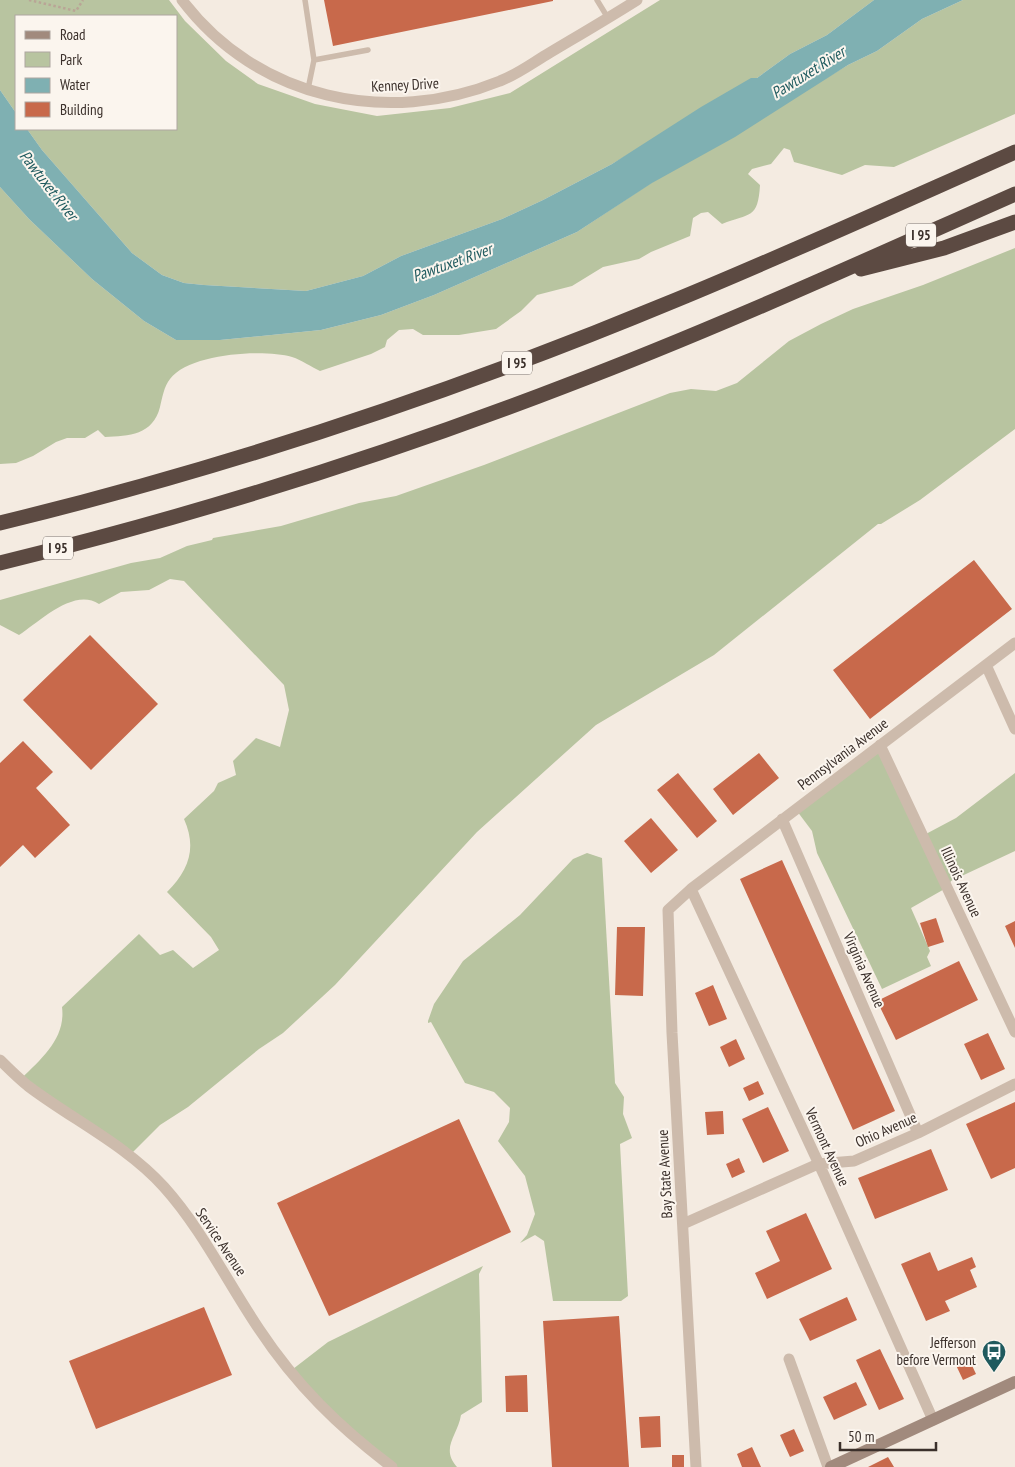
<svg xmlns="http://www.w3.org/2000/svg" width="1015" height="1467" font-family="'PT Sans Narrow',sans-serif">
  <rect width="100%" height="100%" fill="#f4ebe1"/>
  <path fill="#b8c4a0" d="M0,0H169L185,21L226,61L258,84L315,104L377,116L450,108L510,93L660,0H874L827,35L790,54L757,78L612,164L543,200L502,219L401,256L363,276L306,291L204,285L184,283L162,275L132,253L42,150L27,129H176V16H16V113L0,90Z
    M963,0H1015V114L894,167L865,165L842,175L794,162L790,150L784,148L771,164L752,169L748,174L760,185C758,219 750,213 722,224L708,212L701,213L693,218L690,236L651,252L639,259L603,267L572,286L537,295L521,311L496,329L459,335H423L413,329L399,330L387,340L385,347L371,354L320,371C311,367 302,360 292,357C263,349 190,353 170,379C164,386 162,399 160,407C153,435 129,436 105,437L98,430L85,438H67L56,442L33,456L16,463L0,464V187L29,219L92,279L144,321L176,340H220L321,330L381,315L434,295L577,232L651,183L848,65L877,51L922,19Z
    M1015,248V429L920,500L881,524H878L714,655L596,725L477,832L335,985L283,1033L259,1049L188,1107L160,1125L133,1152L22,1078C42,1058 66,1038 62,1007L139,934L160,955L173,950L193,968L219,950L211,937L167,892C189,870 197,848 184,819L214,791L218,783L236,775L233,761L256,738L280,747L289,710L284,685L184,581L170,579L149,590L121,592L99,604C74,587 39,622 19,635L0,625V600L131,563L160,558L187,546L212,540L213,538L281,526L359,503L396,496L484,465L670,393L691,389L716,391L737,383L789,341L821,324L853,309L923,285Z
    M879,747L924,835L956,818L1015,773V851L951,881L948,887L911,908L930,951L927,957L931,966L882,989L817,853L812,831L797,811Z
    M587,853L602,858L615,1083L624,1097L623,1114L632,1138L620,1144L628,1296L621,1301H553L544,1241L535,1235L520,1243L527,1235L535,1214L525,1176L498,1141L509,1122L510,1108L494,1092L465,1083L431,1022L428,1023V1021L434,1004L463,961L520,915L573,859Z
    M483,1266L479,1274L482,1402L461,1415C458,1435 440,1448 457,1467H397L344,1427L293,1369L328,1342Z"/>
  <path fill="#7fb0b2" d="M874,0H963L922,19L877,51L848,65L735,137L652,183L577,232L434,295L381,315L321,330L220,340H176L144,321L92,279L29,219L0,187V90L16,113V129H27L42,150L132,253L162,275L184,283L204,285L306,291L363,276L401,256L502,219L543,200L612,164L701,107L751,78H757L790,54L827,35Z"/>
  <path fill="#c8694b" d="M324,0H553V1L333,46Z
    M974,560L1012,609L870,719L833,670Z
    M90,635L158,704L91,770L23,700Z
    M23,741L53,772L36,788L70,825L35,858L23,845L0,867V763Z
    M759,753L779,778L733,815L713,789Z
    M678,773L717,821L697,838L657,790Z
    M651,818L678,850L651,873L624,841Z
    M782,860L895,1111L853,1130L740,879Z
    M936,918L944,942L928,947L920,923Z
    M1015,921V948L1005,926Z
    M617,927H645L643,996L615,995Z
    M959,961L978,1000L896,1040L877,1001Z
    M713,985L727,1019L709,1026L695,993Z
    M988,1033L1005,1069L981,1080L964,1044Z
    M736,1039L745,1059L729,1067L720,1047Z
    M758,1081L764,1094L749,1101L743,1088Z
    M1015,1102V1168L991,1179L966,1124Z
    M768,1107L789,1151L763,1163L742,1119Z
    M723,1111L724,1134L707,1135L705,1112Z
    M459,1119L511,1232L329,1316L277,1203Z
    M931,1149L948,1190L875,1219L858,1178Z
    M739,1158L745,1172L732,1178L726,1164Z
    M806,1213L832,1269L767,1299L755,1273L780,1261L766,1231Z
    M930,1252L938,1271L972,1257L976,1267L970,1270L977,1287L945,1301L950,1311L926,1321L901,1264Z
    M847,1297L857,1320L810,1341L799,1319Z
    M204,1307L232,1375L96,1429L69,1361Z
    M619,1316L629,1467H552L543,1321Z
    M880,1349L904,1399L879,1410L856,1360Z
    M968,1357L976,1374L963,1380L955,1363Z
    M527,1375L528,1412H506L505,1376Z
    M856,1382L867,1405L834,1420L823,1397Z
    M660,1416L661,1447L641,1448L639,1417Z
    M794,1429L804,1451L790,1457L780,1435Z
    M752,1447L761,1467H742L737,1454Z
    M672,1455H684V1467H672Z
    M888,1457L894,1467H868Z"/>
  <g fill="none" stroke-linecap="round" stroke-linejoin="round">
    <path stroke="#b9a596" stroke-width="2.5" stroke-dasharray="2.5 2.5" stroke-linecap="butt" d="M29,0L76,11L83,0"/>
    <path stroke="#cdbbac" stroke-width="5.5" d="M305,0L314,60L308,89
      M597,0L608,18
      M314,60L368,50"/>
    <path stroke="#cdbbac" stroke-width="11" d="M182,0C257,99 387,127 500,81C516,75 531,64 546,55C576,37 607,19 637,0
      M986,665L1015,729
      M880,745L1015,1032
      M782,819L918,1133
      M691,889L824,1175L933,1420
      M0,1060C9,1069 18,1078 28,1086C73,1120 126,1145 164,1187C201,1228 228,1283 259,1329C296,1385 339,1427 392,1467
      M683,1224L818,1164L854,1161L918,1133L1015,1084
      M789,1359L828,1467
      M696,1467L672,1033L668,910L691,889L1015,643"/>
    <path stroke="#a18a7d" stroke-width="12" d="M831,1467L1015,1382"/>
    <path stroke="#5c4a42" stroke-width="15" d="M861,269L944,248L1015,222
      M0,523C230,467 457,391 676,300C790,253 902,202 1015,152
      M0,563C192,516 381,457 565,386C718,328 866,260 1015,194"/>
  </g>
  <defs>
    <symbol id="bus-pin" viewBox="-11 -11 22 30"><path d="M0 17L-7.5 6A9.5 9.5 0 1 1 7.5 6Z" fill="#1f5a5e" stroke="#fbf5ee"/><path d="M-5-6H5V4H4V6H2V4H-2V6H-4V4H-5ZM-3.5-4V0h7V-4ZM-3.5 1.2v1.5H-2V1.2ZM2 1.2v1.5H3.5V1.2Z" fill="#fff"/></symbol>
  </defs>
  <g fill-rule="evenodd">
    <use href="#bus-pin" x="980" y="1338" width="28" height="38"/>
  </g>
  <g text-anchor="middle" stroke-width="4" stroke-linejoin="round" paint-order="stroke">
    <g fill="#fbf5ee" stroke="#756b66" stroke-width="1">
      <rect x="906" y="223.5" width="30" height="23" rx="4"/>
      <rect x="502" y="351.5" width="30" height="23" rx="4"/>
      <rect x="43" y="536.5" width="30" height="23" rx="4"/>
    </g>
    <g font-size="14" font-weight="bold" fill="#3b302b">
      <text x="921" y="240">I 95</text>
      <text x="517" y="368">I 95</text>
      <text x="58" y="553">I 95</text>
    </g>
    <g font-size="15" fill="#3b302b" stroke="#fbf5ee">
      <text transform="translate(405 85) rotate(-3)" y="5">Kenney Drive</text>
      <text transform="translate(843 754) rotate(-37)" y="5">Pennsylvania Avenue</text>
      <text transform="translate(961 882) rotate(65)" y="5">Illinois Avenue</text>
      <text transform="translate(864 970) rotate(66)" y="5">Virginia Avenue</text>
      <text transform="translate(886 1130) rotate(-24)" y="5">Ohio Avenue</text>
      <text transform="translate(827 1147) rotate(65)" y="5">Vermont Avenue</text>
      <text transform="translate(665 1174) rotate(-93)" y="5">Bay State Avenue</text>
      <text transform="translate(221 1242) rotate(56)" y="5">Service Avenue</text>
    </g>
    <g font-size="15" fill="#3b302b" stroke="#fbf5ee" text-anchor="end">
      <text x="976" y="1348">Jefferson<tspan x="976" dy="17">before Vermont</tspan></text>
    </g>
    <g font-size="16" font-style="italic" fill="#1f5a5e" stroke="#fbf5ee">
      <text transform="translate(808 72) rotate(-32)" y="6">Pawtuxet River</text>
      <text transform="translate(49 185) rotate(52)" y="6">Pawtuxet River</text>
      <text transform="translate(452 262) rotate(-20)" y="6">Pawtuxet River</text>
    </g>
  </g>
  <rect x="15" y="15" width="162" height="115" fill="#fbf5ee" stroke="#aea6a0"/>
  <rect x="25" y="31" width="25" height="8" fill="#a18a7d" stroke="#aea6a0"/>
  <text x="60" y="40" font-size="15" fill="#3b302b">Road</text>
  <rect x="25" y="52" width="25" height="15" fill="#b8c4a0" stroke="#aea6a0"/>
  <text x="60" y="65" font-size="15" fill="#3b302b">Park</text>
  <rect x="25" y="78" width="25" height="15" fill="#7fb0b2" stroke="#aea6a0"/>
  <text x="60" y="90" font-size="15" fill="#3b302b">Water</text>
  <rect x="25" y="102" width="25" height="15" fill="#c8694b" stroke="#aea6a0"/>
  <text x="60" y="115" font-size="15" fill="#3b302b">Building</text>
  <path d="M840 1442v8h96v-8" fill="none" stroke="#3b302b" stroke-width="2.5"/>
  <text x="848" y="1442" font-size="15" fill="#3b302b" stroke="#fbf5ee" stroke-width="4" paint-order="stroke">50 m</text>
</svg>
